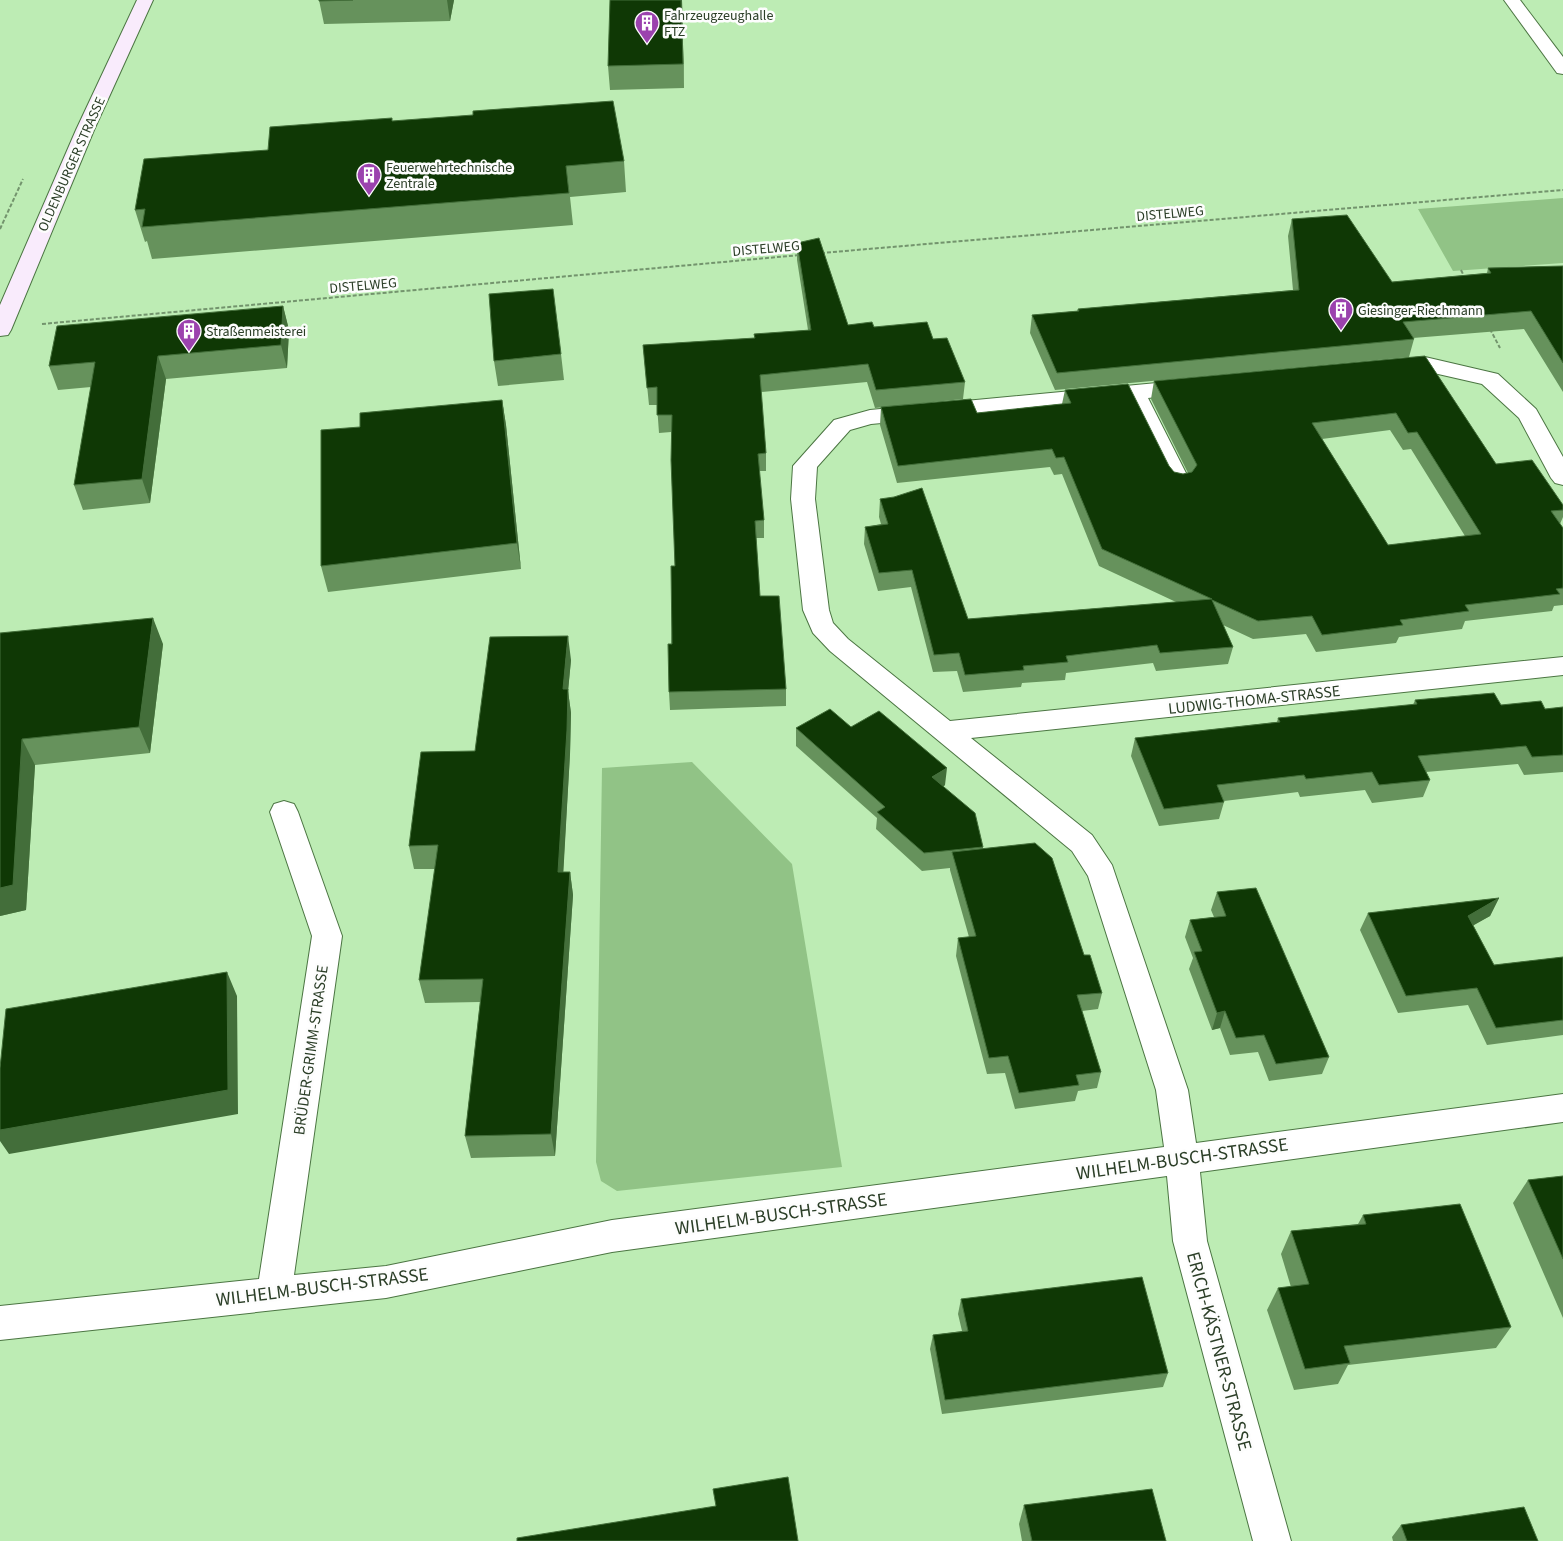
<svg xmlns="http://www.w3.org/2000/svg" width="1563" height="1541" font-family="'Source Sans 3',sans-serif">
  <rect width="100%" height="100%" fill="#bdecb4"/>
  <path fill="#91c386" d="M1563,198V263L1453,271L1418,209Z
    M692,762L792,864L842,1167L617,1191L601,1181L596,1162L602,768Z"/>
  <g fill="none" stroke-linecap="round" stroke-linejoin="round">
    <defs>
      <path id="minor" d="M1425,357L1498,374L1536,409L1563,457V485L1555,483L1551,478L1519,418L1482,384L1425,371L1396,374L1388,372L1385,367L1388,362Z
        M1189,380L1197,382L1200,387L1197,392L1148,398L1191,483L1187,488L1179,490L1171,488L1127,400L871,424L850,430L817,467L815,499L829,610L833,623L848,639L950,721L1563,657V675L971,738L1092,835L1112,865L1188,1090L1196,1143L1563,1094V1122L1200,1172L1207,1241L1291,1541H1253L1173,1241L1167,1176L612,1252L386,1298L0,1340V1306L259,1279L312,936L270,812L274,804L284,801L294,804L298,812L342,936L294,1275L386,1266L612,1220L1164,1147L1156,1090L1088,876L1072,851L830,651L813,633L803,610L791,499L793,466L834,420L870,410Z"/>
      <path id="tertiary" d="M1504,0H1520L1563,57V74L1557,73Z"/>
      <path id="secondary" d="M137,0H153L94,130L11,330L8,335L0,336V305L76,130Z"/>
    </defs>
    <use href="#minor" stroke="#4b7542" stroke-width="2"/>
    <use href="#tertiary" stroke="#4b7542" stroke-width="2"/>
    <use href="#secondary" stroke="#4b7542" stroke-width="2"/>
    <path stroke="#73946d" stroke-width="2" stroke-dasharray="4 2" stroke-linecap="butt" d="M0,229L23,179
      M821,253L1563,190
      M1461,270L1465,278
      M42,324L800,255
      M1490,329L1500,348"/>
    <use href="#minor" fill="#fff" fill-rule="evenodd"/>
    <use href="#tertiary" fill="#fff" fill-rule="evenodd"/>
    <use href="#secondary" fill="#f9ebfc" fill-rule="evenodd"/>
  </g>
  <path fill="#66925c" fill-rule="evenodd" d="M319,0H454L450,21L324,24Z
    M682,0L684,88L610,90L608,66Z
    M392,118V121L624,161L626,192L570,197L573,225L152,259L147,241L145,242L135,210L268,150Z
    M1292,219L1392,282L1487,273L1488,268L1563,266V392L1524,329L1413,338L1414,339L1409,357L1055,390L1030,333L1032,315L1077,311L1078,309L1293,290L1288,236Z
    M797,243L848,325L874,327L933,339L965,382L963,399L875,408L867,382L761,392L766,453V471H759L764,520V538H756L760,596L786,689V706L670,710L669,692L675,566L671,432L659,433L657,405H649L643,345L754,338V334L808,330L797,260Z
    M283,306L289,330L287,368L166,379L150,503L83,510L74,485L91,387L58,390L49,366Z
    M561,354L564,380L498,386L494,361Z
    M1425,356L1496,464L1563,505V517L1560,524L1563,528V605L1554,606L1552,611L1465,621L1462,629L1399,637L1396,643L1316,652L1306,634L1253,639L1223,625L1233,647L1228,664L1156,671L1153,663L1066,673L1065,680L1022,683L1021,687L963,692L957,671L933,672L911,587L878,591L864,544L865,527L881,524L879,517L880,499L968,619L1176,602L1099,566L1062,474L1054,475L1050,467L897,483L880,425L881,407L977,413L1062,404L1065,390L1169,466L1174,472L1183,474L1188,473L1151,399L1154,381ZM1390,430L1403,450L1411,449L1465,536L1388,545L1322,439Z
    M502,400L506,425L521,569L328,592L321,566L360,427Z
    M0,633L163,644L150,753L35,765L26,910L0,916Z
    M571,660L568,691L571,713L570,754L563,872H570L573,895L555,1156L471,1158L465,1136L480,1002L425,1003L419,980L435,869H414L409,846L475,751Z
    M1415,700L1501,705L1545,709L1563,707V772L1524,775L1518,764L1426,772L1430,780L1423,797L1372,803L1365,790L1300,797L1298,792L1224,801V802L1219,819L1159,826L1131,756L1135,738L1277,722L1278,718L1413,705Z
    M851,727L945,785L943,787L983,847V849L1084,955L1102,993L1098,1009L1082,1011L1101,1072L1097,1088L1078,1091L1075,1101L1015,1109L1005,1073L987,1074L956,956L958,938L969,937L950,870V868L922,871L876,829L877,818L796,746V728Z
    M1217,892L1329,1057L1322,1074L1269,1081L1258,1052L1230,1055L1220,1028L1212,1030L1189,969L1193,958L1185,937L1190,920L1214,917L1211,910Z
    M1499,898L1490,916L1473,925L1494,965L1563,957V1035L1487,1045L1468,1005L1398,1013L1360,930L1368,913Z
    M1563,1176V1318L1513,1203L1528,1180Z
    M1363,1215L1511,1327L1496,1348L1348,1365L1338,1384L1294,1390L1267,1310L1278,1288L1291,1287L1281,1254L1291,1231L1358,1224Z
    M961,1299L1168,1373L1163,1387L942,1414L930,1349L933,1335L962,1331L958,1314Z
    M1024,1505L1166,1541H1022L1019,1524Z
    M1401,1525L1538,1541H1393L1392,1537Z"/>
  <path fill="#436e3a" d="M447,0H454L450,21Z
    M681,0H682L684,88L683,64Z
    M283,306L289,330L287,368L281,345Z
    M158,356L166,379L150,503L142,479Z
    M502,400L506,425L521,569L517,543Z
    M153,618L163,644L150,753L139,727Z
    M568,636L571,660L568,691L571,713L570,754L562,896L558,872L563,689Z
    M22,739L35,765L26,910L0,916V888Z
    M947,768L945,785L930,795L932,777Z
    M570,872L573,895L555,1156L551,1134Z
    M1499,898L1490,916L1460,933L1468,916Z
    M227,972L237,996L238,1114L9,1154L0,1141V1130Z
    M1225,1011L1220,1028L1212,1030L1217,1013Z"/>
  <path fill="#0f3805" stroke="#436e3a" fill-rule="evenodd" d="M319,0H353L319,1Z
    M610,0H681L683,64L608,66Z
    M613,101L624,161L566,166L569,193L142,227L145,209L135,210L144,159L268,150L270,127L392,118V121L473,115V111Z
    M1347,215L1392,282L1491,273L1488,268L1563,266V363L1531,311L1403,322L1414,339L1057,373L1032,315L1079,311L1078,309L1299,290L1292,219Z
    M819,238L848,325L872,322L874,327L927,322L933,339L947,338L965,382L876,390L868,364L760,375L766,453L758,454L764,520L755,521L760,596H779L786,689L669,692L668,644H672L671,566H675L671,460L672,415H657V387L647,388L643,345L755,338L754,334L811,330L797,243Z
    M553,289L561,354L494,361L489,294Z
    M283,306L281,345L158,356L142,479L74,485L95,362L49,366L57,326Z
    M1425,356L1496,464L1532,460L1563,505V510L1551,511L1563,528V588L1556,589L1560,594L1465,605L1469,611L1400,620L1403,625L1322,635L1312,616L1258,621L1212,600L1233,647L1160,653L1157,645L1066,656L1068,662L1023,666L1024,670L965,675L959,653L934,655L912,570L879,573L865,527L888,524L880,499L894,497L922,488L968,619L1212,599L1102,549L1064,457L1056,458L1052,449L898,466L881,407L971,399L977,413L1071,403L1065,390L1128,384L1169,466L1174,472L1183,474L1192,472L1197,465L1154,381ZM1396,413L1408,433L1417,432L1481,534L1388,545L1312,423Z
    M502,400L517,543L321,566V430L360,427V413Z
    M153,618L139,727L22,739L13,885L0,888V633Z
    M568,636L563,689H568L567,730L558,872H570L551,1134L465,1136L483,979L419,980L438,845L409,846L421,752L475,751L490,637Z
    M1494,693L1501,705L1541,701L1545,709L1563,707V755L1532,757L1526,746L1418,756L1430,780L1379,785L1372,772L1306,779L1304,775L1217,785L1224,802L1164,809L1135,738L1280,722L1278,718L1417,704L1415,700Z
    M830,709L851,727L879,711L947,768L932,777L975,813L983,847L924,853L877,812L885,807L796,728Z
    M1035,843L1052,858L1084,955H1090L1102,993L1077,995L1101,1072L1076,1075L1079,1085L1019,1093L1008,1056L989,1058L958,938L976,936L952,852Z
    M1256,888L1329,1057L1276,1064L1264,1035L1236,1038L1225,1011L1217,1013L1194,952L1202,951L1190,920L1226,916L1217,892Z
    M1499,898L1468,916L1494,965L1563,957V1020L1496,1028L1477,988L1406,996L1368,913Z
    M227,972L228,1090L0,1130V1068L6,1009Z
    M1563,1176V1259L1528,1180Z
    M1460,1204L1511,1327L1344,1346L1350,1363L1305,1369L1278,1288L1309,1284L1291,1231L1366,1224L1363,1215Z
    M1142,1277L1168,1373L945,1400L933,1335L968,1331L961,1299Z
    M788,1477L798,1541H517V1538L716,1506L713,1489Z
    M1152,1489L1166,1541H1032L1024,1505Z
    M1524,1507L1538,1541H1407L1401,1525Z"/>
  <defs>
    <symbol id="building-pin" viewBox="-11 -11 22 30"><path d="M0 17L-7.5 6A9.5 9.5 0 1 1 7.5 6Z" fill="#9b42ae" stroke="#fdfdfd"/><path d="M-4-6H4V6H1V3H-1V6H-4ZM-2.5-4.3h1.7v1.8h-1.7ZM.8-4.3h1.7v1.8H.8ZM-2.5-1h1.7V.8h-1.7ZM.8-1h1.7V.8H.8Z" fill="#fff"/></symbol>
  </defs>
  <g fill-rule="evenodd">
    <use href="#building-pin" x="633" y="9" width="28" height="38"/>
    <use href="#building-pin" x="355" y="161" width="28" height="38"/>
    <use href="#building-pin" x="1327" y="296" width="28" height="38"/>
    <use href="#building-pin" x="175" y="317" width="28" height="38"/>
  </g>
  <g text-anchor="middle" stroke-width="5" stroke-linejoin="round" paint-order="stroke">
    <g font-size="14" fill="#2b3e27" stroke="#fdfdfd" text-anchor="start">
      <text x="664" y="20">Fahrzeugzeughalle<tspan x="664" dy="16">FTZ</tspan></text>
      <text x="386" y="172">Feuerwehrtechnische<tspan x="386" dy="16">Zentrale</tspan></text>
      <text x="1358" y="315">Giesinger-Riechmann</text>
      <text x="206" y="336">Straßenmeisterei</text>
    </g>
    <g font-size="14" fill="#2b3e27" stroke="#fdfdfd">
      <text transform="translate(71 164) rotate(-66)" y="5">OLDENBURGER STRASSE</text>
      <text transform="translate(1170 213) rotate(-5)" y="5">DISTELWEG</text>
      <text transform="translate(766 248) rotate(-5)" y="5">DISTELWEG</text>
      <text transform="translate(363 285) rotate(-5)" y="5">DISTELWEG</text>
    </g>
    <g font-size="16" fill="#2b3e27" stroke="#fdfdfd">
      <text transform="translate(1254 699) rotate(-6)" y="6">LUDWIG-THOMA-STRASSE</text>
      <text transform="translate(310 1050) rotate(-82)" y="6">BRÜDER-GRIMM-STRASSE</text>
    </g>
    <g font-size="19" fill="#2b3e27" stroke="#fdfdfd">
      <text transform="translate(1182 1158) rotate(-8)" y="7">WILHELM-BUSCH-STRASSE</text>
      <text transform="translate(781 1213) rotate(-8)" y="7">WILHELM-BUSCH-STRASSE</text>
      <text transform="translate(322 1286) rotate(-7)" y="7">WILHELM-BUSCH-STRASSE</text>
      <text transform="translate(1220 1351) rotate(75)" y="7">ERICH-KÄSTNER-STRASSE</text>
    </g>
  </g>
</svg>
